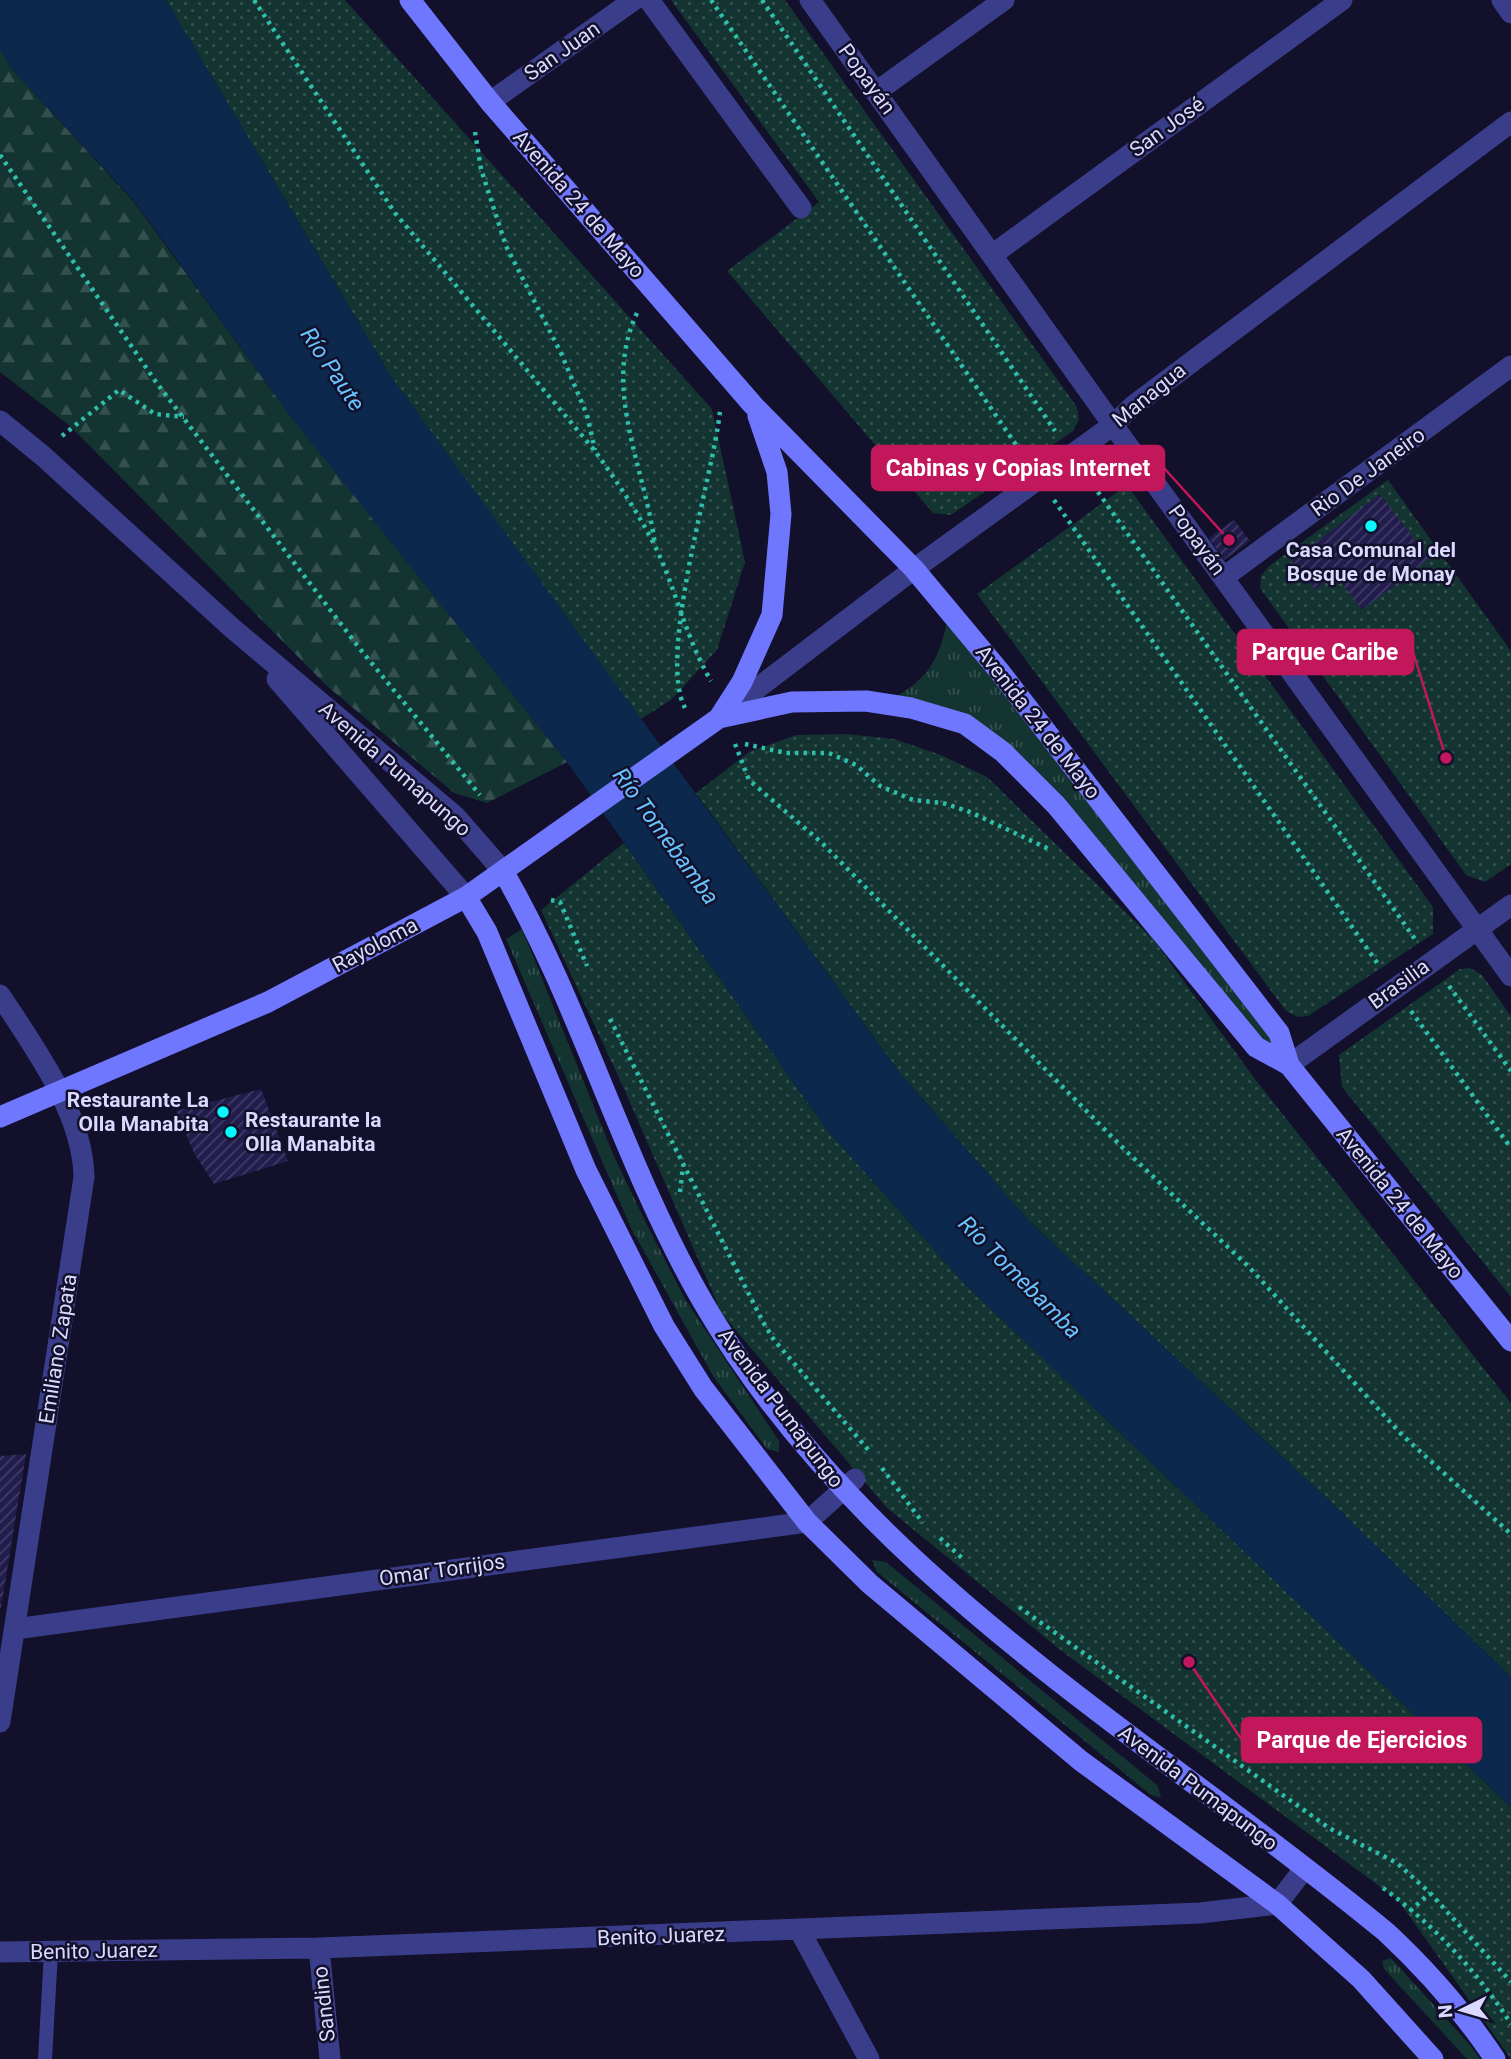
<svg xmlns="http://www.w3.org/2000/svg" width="1511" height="2059" font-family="Roboto,sans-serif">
  <defs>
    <pattern id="grass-tufts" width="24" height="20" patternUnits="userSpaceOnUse" patternTransform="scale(1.75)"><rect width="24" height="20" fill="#133430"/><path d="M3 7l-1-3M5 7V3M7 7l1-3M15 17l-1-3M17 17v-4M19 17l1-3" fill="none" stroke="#35514f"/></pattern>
    <pattern id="forest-firs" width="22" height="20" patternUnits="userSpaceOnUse" patternTransform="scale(1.75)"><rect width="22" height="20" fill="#133430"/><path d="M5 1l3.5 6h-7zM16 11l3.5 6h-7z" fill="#35514f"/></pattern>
    <pattern id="park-dots" width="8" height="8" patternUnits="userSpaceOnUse" patternTransform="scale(1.75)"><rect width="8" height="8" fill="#133430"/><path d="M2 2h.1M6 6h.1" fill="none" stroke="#35514f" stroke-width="1.8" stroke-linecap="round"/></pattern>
    <pattern id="building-hatch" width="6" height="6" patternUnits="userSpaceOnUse" patternTransform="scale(1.75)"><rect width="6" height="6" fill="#211c4b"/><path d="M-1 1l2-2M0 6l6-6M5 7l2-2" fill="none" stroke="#413c66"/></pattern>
  </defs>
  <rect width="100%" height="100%" fill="#12102a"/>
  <path fill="url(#grass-tufts)" d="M947,620L1275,1032L1285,1059L1257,1044L1009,753L896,696C928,680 941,655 947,620Z
    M522,929L613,1154L645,1221L685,1299L779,1441V1452L767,1449L713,1376L631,1228L506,939Z
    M872,1560L886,1562L919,1589L1158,1786L1161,1798L1151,1795L877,1572Z
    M1391,1958L1470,2045L1480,2059H1467L1384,1969L1382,1961Z"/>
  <path fill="url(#forest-firs)" d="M0,50L11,68L134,202L289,414L567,762L487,803L454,793L327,686L70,426L0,372Z"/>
  <path fill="url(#park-dots)" d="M166,0H345L712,409L745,562L717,650L671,700L639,720L390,375Z
    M671,0H785L1077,407L1079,419L1073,431L951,515L933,513L727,271L819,202Z
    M1388,480L1511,651V864L1485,882L1466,875L1260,588L1261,576L1269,566Z
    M1127,485L1433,907V934L1308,1016L1298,1017L1286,1011L977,594Z
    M847,734L894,739L941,755L987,777L1153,939L1255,1079L1511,1403V1677L1340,1511L1029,1221L899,1072L696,793L749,752L796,735Z
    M624,843L827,1130L965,1284L1511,1807V2059L1398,1900L1059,1649L886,1507L722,1314L625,1091L541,910Z
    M1470,968L1482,975L1511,1016V1297L1342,1087L1339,1055L1460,969Z"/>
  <path fill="#0c294d" d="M0,0H166L390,375L899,1072L1029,1221L1340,1511L1511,1677V1807L965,1284L827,1130L567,762L289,414L135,202L11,68L0,50Z"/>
  <path fill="url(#building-hatch)" d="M1380,494L1429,559L1362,610L1335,574L1315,590L1292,560Z
    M1234,520L1250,541L1224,560L1209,538Z
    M261,1089L288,1161L214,1184L194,1153L176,1111Z
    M26,1454L1,1608H0V1456Z"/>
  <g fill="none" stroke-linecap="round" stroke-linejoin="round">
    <path stroke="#2ebeaa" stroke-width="4.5" stroke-dasharray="3.5 5" stroke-linecap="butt" d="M254,0L395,213L595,451C620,486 647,525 664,566C680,606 689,643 711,681
      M711,0L1023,455
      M762,0L1055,431
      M475,132L481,169L506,246L561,353L587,415L595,450
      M0,155L156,382L360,649L480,795
      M637,313C601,389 646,469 655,546
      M62,436L119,390L155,414L184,417
      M1088,478L1415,939
      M1054,500L1380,967
      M685,708C657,655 713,477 720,411
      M735,744L749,780L822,843L1125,1150L1249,1267L1402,1435L1511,1534
      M745,744L786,753H829L856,765L880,786L913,800L943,803L970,812L1051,850
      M551,900L560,902L587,966
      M1449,986L1511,1071
      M1411,1011L1511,1148
      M610,1019L763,1322L774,1340L871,1453
      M680,1192L683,1166
      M882,1468L923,1523
      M940,1538L962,1558
      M1019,1607L1329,1828L1397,1863L1430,1893L1511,1982
      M1383,1888C1433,1924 1478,1972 1511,2024
      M1410,1911L1430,1893"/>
    <path stroke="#3a3d89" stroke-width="14" d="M45,2059L51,1952"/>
    <path stroke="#3a3d89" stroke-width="21" d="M649,0L801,208
      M810,0L1113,425L1511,976
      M1502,0L1511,13
      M876,92L1004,0
      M490,102L634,0
      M992,255L1342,0
      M0,421L43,456L232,628L455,816L503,871
      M1224,577L1511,366
      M277,679L466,897
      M721,716L914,569L1113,425L1133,406L1511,122
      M0,995C34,1047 83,1113 84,1177L0,1722
      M1289,1065L1511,905
      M15,1629L807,1522L855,1479
      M800,1931L869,2059
      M319,1948L330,2059
      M0,1952L319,1948L1200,1913L1277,1904L1304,1869"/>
    <path stroke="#7077ff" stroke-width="21" d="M410,0L490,102L753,405L914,569L1000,672L1279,1033L1289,1065L1511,1341
      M719,718L742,682L772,615L781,514L777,472L758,416
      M503,871C582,1008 623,1164 703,1302C862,1577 1148,1735 1386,1932C1428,1971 1463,2011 1495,2059
      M466,897L487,932L586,1170L664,1326L703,1388L807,1522L870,1584L1081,1761L1277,1904L1361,1979L1433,2059
      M0,1117L268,1002L466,897L719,718L792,702L866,701L911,708L965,724L1003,752L1056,805L1256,1047L1289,1065"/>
  </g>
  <g fill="#05f9ff" stroke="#12102a" stroke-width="2.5">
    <circle cx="1371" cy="526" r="7"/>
    <circle cx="223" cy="1112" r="7"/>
    <circle cx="231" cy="1132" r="7"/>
  </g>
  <g text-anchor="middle" stroke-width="5" stroke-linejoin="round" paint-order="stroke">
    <g font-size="21" fill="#dad9ff" stroke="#12102a">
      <text transform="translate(562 51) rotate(-35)" y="7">San Juan</text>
      <text transform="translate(867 79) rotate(54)" y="7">Popayán</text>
      <text transform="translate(1167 127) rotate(-36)" y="7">San José</text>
      <text transform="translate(579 204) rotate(49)" y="7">Avenida 24 de Mayo</text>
      <text transform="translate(1149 395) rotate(-39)" y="7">Managua</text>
      <text transform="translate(1368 472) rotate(-36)" y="7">Rio De Janeiro</text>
      <text transform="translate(1197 540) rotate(54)" y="7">Popayán</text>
      <text transform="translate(1038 722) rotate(52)" y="7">Avenida 24 de Mayo</text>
      <text transform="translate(395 769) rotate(41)" y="7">Avenida Pumapungo</text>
      <text transform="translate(375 945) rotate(-28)" y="7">Rayoloma</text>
      <text transform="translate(1399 984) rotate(-36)" y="7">Brasilia</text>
      <text transform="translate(1400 1203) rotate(51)" y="7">Avenida 24 de Mayo</text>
      <text transform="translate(58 1349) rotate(-81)" y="7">Emiliano Zapata</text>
      <text transform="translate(781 1408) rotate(53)" y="7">Avenida Pumapungo</text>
      <text transform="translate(442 1570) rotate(-8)" y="7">Omar Torrijos</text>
      <text transform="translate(1198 1788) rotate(37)" y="7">Avenida Pumapungo</text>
      <text transform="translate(661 1936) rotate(-2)" y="7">Benito Juarez</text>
      <text transform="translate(94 1951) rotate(-1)" y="7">Benito Juarez</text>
      <text transform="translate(324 2004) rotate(-96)" y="7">Sandino</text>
    </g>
    <g font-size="21" font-weight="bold" fill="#dad9ff" stroke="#12102a">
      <text x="1371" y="557">Casa Comunal del<tspan x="1371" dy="24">Bosque de Monay</tspan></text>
      <text x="209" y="1107" text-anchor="end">Restaurante La<tspan x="209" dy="24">Olla Manabita</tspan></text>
      <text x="245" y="1127" text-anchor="start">Restaurante la<tspan x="245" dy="24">Olla Manabita</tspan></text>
    </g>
    <g font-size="23" font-style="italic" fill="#67c4ff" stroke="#12102a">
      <text transform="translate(333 369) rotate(56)" y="8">Río Paute</text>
      <text transform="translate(666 836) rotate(54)" y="8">Río Tomebamba</text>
      <text transform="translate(1020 1277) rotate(45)" y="8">Río Tomebamba</text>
    </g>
  </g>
  <path fill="none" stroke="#c2185b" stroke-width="2.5" d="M1229 540L1164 468M1446 758L1413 652M1189 1662L1242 1740"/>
  <g fill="#c2185b" stroke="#12102a" stroke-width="2.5">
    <circle cx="1229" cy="540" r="7"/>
    <circle cx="1446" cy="758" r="7"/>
    <circle cx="1189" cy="1662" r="7"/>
  </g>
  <g fill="#c2185b" stroke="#c2185b" stroke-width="2.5">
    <rect x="872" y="446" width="292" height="44" rx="7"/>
    <rect x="1238" y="630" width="175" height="44" rx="7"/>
    <rect x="1242" y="1718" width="239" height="44" rx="7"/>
  </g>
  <g font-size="23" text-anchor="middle" font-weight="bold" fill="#fff">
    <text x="1018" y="476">Cabinas y Copias Internet</text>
    <text x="1325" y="660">Parque Caribe</text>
    <text x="1362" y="1748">Parque de Ejercicios</text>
  </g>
  <g transform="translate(1462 2010) rotate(265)" stroke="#12102a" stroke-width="5" paint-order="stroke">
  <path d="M0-5L12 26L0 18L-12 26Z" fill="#dad9ff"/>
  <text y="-10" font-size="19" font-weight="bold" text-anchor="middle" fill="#dad9ff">N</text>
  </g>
</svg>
